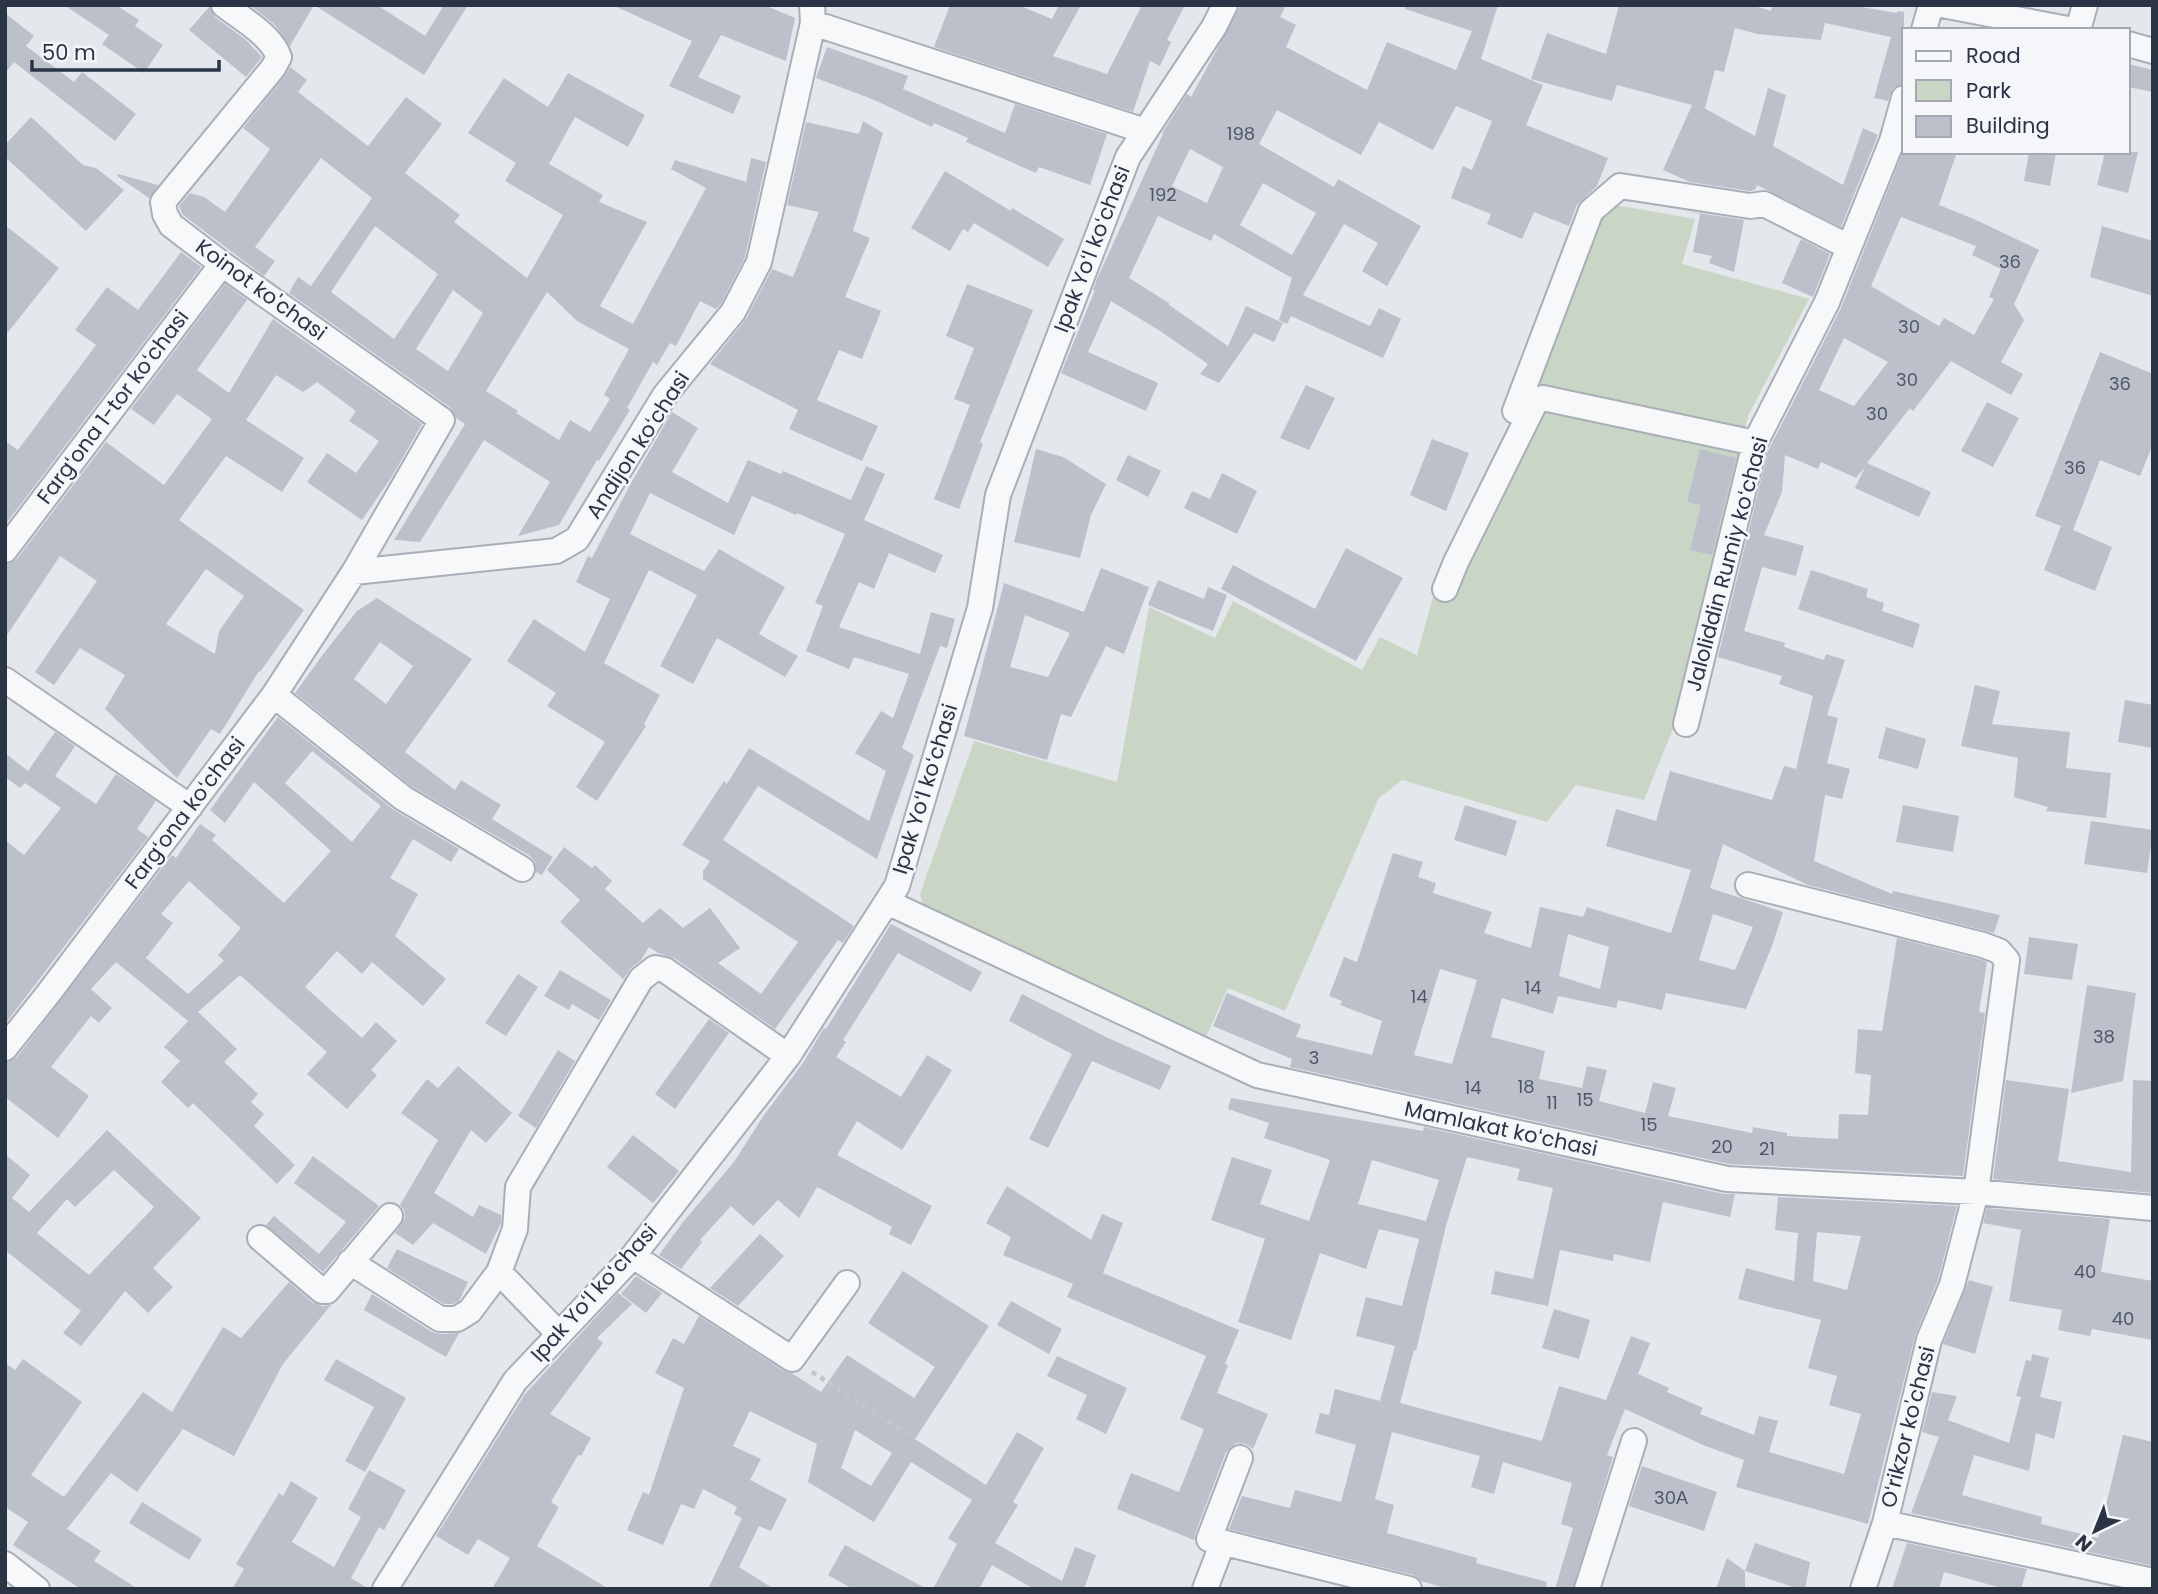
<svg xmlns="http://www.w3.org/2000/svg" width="2158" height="1594" font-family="Poppins,sans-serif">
  <rect width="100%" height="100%" fill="#e4e7ec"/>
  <path fill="#c9d6c5" d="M1615,205L1695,219L1682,264L1809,299L1748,416L1713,560L1687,695L1644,800L1576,785L1547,822L1402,780L1379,798L1285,1011L1228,988L1203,1043L927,916L920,894L974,741L1117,782L1149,607L1215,638L1233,601L1362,670L1380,637L1417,655L1443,560L1534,387L1595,219Z"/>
  <path fill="#bbc0ca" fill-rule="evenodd" d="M64,5H116L139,20L135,26L163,45L144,73L102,44L109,35Z
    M250,5H377L425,36L444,5H468L424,75L314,5L290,46L274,24Z
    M612,5H764L795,18L786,61L721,35L698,77L741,96L733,114L669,86L692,41Z
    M950,5H1018L1052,19L1059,5H1081L1053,56L1107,74L1142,5H1185L1167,40L1171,42L1160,66L1150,61L1133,112L934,47Z
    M1241,5H1286L1280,17L1296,25L1286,47L1367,90L1387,42L1456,70L1472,31L1405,9V5H1498L1481,59L1543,85L1526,125L1608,158L1597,186L1577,205L1569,226L1534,212L1522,239L1487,224L1491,214L1451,198L1463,166L1472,170L1492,121L1456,106L1433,150L1379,122L1361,155L1277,110L1259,144L1334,187L1338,179L1421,226L1387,286L1362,271L1378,243L1344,224L1303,295L1370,326L1379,308L1401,319L1383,358L1291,316L1287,324L1279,320L1292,278L1214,234L1211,241L1158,216L1129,278L1169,303V305L1228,346L1246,306L1283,323L1274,342L1254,333L1219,383L1200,374L1208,364L1160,331L1111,301L1088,352L1158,383L1146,411L1061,373L1095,290H1093L1097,279L1163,134L1162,133L1187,94L1191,97ZM1190,149L1223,167L1207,203L1172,186ZM1263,183L1316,213L1292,255L1240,225Z
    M1619,5H1751L1771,11L1772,5H1849L1897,13L1898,11L1904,12V84L1893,88L1888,101L1874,98L1891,37L1825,23L1821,40L1757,34L1735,28L1724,72L1715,70L1705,108H1704L1755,136L1768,88L1786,95L1773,146L1843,185L1863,128L1878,135L1841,227L1757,185L1755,190L1750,191L1690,182L1663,170L1692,105L1617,85L1612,101L1531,79L1547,33L1606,54Z
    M210,6L215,17L246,40L262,57L246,77L189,30Z
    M5,13L34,36L26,46L74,82L82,72L136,114L115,141L14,62L5,73Z
    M827,47L908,76L903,89L1005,133L1015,104L1107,134L1090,185L1039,167L1036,173L966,142L968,138L934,123L932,127L872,99L816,78Z
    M2128,64L2153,70V92L2128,87Z
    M290,67L307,80L298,92L368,146L406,97L442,124L405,173L460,215L454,222L527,278L563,215L505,181L516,163L468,133L504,78L548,107L568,73L645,115L628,147L575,117L549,164L603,195L599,202L647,222L600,306L633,324L706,188L671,169L675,160L746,182L751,158L766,162L745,257L721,304L716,309L700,301L676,346L670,343L657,365L653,362L627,408L630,410L599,461L597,460L559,525L518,536L550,482L484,440L420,542L394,540L465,424L456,418L451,408L289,293L298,277L311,286L372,198L321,158L255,247L275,261L264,276L183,215L179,206L190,193L204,197L225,212L270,149L243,128L284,77ZM375,226L438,274L394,339L331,292ZM453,290L483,313L448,371L416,349ZM547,292L577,321L629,349L604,395L610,399L590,432L570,420L559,440L516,413L518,411L486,391Z
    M31,117L83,165L96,168L124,190L86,231L5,157V145Z
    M863,121L883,133L853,231L870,238L845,297L881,311L862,359L839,350L817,400L878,426L862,461L789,429L798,410L710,364L746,319L772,269L793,277L819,212L787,205L806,122L859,134Z
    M1903,152H1957L1939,205L1974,219L2039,250L2014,304L2024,320L2001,362L2023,374L2011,395L1951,361L1913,411L1910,408L1867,463L1931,492L1919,517L1855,488L1865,467L1856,478L1821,462L1818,469L1785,455L1782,492L1764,535L1804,546L1796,576L1762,567L1744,631L1785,643L1784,647L1824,660L1826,654L1845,660L1827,715L1838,718L1827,763L1850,769L1842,799L1825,795L1814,861L1892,894L1893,891L2000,915L1994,933L1808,885L1723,844L1710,888L1783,912L1772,946L1746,1009L1666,993L1662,1010L1618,1000L1616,1008L1558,996L1553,1014L1502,998L1491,1037L1545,1051L1539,1079L1582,1088L1587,1066L1607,1070L1599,1101L1645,1113L1653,1082L1676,1088L1668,1116L1752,1133L1753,1127L1787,1133V1136L1838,1139L1839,1114L1868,1115L1871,1075L1855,1073L1858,1029L1882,1031L1897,938L1979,959L1987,962L1979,1012L1985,1013L1963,1176L1729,1164L1290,1067L1292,1059L1213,1026L1227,993L1301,1025L1296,1037L1372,1055L1382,1021L1340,1005L1342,1001L1329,996L1344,957L1357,962L1393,853L1423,862L1418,877L1436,883L1433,893L1492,912L1484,933L1531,948L1540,907L1583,917L1587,907L1671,933L1691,870L1606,846L1616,809L1656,821L1670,771L1772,800L1784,766L1796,769L1813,696L1779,684L1782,676L1718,657L1768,451L1841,308ZM1901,217L1976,246L1972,255L2001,269L1989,297L1994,299L1974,335L1944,318L1939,326L1871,286ZM1844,338L1888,362L1854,406L1819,390ZM1713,914L1753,927L1735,970L1699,960ZM1568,934L1609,947L1600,989L1559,976ZM1440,969L1477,980L1452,1064L1414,1055Z
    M2029,152H2056L2050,186L2024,181Z
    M2105,152H2138L2128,193L2097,185Z
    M945,171L1011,211L1012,208L1064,239L1048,267L974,223L968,232L963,229L950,251L911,228Z
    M118,174L158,185L149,198L117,176Z
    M1685,211L1744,220L1734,272L1709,263L1712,256L1693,252L1700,214Z
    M5,225L59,268L5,336Z
    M2102,226L2153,241V296L2090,277Z
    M1801,239L1830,254L1813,297L1782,283Z
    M181,252L201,267L5,525V441L18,450L96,345L75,330L107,287L138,310Z
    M225,284L247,300L197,370L229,393L273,319L422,424L391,478L362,520L307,482L327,453L356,473L379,441L349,421L356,411L317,382L303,392L276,375L246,420L304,458L282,492L226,456L179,520L304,610L260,672L259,671L220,734L211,729L177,778L105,709L125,675L80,648L54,685L35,672L97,581L60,556L5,638V565L11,563L17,559L106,442L164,485L212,419L177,394L154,425L131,409ZM206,569L244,596L219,631L215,654L166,624Z
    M967,284L1033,310L980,442L983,444L959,509L934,499L970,405L954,399L974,348L946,336Z
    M2100,352L2153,374V444L2140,476L2100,460L2073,530L2112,547L2095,591L2044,570L2061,526L2035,516Z
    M1306,385L1335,398L1309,450L1280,438Z
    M1987,402L2019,418L1993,467L1961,451Z
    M672,412L698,428L672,472L728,503L748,460L781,474L783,471L851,500L866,466L885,474L864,520L943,555L935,573L889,553L874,589L859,582L839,627L920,654L931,612L955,619L947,648L940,646L902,748L914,755L877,859L758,786L723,840L854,926L843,943L838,940L775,1029L674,958L658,953L649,947L641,960L631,968L623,979L560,922L580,900L547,870L564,847L592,868L595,865L612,881L605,889L643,923L660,908L683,928L710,908L740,948L718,963L761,994L798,942L703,879V871L710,861L682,845L724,781L727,784L749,748L869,821L886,771L855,753L881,711L893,718L909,674L854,657L849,669L806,651L823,606L815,603L845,534L797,513L796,515L752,496L734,535L650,493L630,534L704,571L719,549L785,587L759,634L798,656L785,677L717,638L693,684L660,666L697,595L649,570L604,663L660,695L644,724L646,726L597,801L576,787L605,742L547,706L556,693L507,661L534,619L585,652L610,599L576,582L588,556L592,558L631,483Z
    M1432,439L1469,453L1446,511L1410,495Z
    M1036,449L1063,457L1106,484L1091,515L1080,558L1014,542Z
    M1700,449L1736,458L1712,555L1690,550L1701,505L1687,502Z
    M1128,455L1161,471L1148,497L1116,480Z
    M1222,473L1257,491L1237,534L1184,508L1192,491L1210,499Z
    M1346,548L1403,578L1356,661L1221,589L1233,565L1315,609Z
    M1101,568L1149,587L1124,654L1106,646L1071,717L1061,714L1047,760L964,736L1004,583L1084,612ZM1025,615L1070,633L1048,677L1010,667Z
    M1811,570L1868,589L1866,597L1884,603L1882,611L1920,624L1913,648L1798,609Z
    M1158,580L1204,599L1208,587L1227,595L1213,631L1148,605Z
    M377,598L472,659L405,752L455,790L461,780L501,805L492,819L553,857L542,875L536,872L535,862L530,856L411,786L295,693L321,657L357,611ZM380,642L413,666L386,704L354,679Z
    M1975,685L2000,691L1992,724L2070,732L2066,768L2111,773L2106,818L2046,811L2048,807L2014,797L2018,758L1961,746Z
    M2125,700L2153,705V748L2118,742Z
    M278,717L394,810L459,849L451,862L413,839L390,878L418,894L395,936L446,979L423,1006L372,962L362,974L337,951L305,987L362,1038L376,1022L397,1041L371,1070L377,1075L347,1109L307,1074L327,1052L240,975L198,1012L237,1049L224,1062L258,1094L251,1102L264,1114L254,1126L295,1165L277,1184L193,1103L188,1108L161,1082L180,1061L164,1047L190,1019L188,1021L116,962L91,989L112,1008L99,1023L91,1016L51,1067L89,1096L58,1138L5,1097V1063L17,1057L172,855L176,858L200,824L216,835L212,840L284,903L331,851L254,782L225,823L210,810ZM312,751L381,806L352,842L285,783ZM189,881L241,928L218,955L224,961L188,994L146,958L173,923L161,914Z
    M1886,727L1926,739L1918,769L1878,758Z
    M55,732L75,746L55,776L96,804L116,774L156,801L137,829L148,837L5,1024V840L24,855L61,808L25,783L20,788L5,777V753L28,771Z
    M1465,805L1517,821L1506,856L1454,840Z
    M1903,805L1959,816L1953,852L1896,842Z
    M2091,821L2153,830L2147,873L2084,864Z
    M891,924L982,972L971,992L898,953L843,1040L846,1042L836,1057L901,1097L927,1055L952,1070L902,1150L857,1121L837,1155L932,1206L911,1245L889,1234L892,1227L817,1187L799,1218L778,1200L753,1226L731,1206L700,1240L702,1242L681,1269L659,1255L683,1222L734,1162L764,1115L803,1063L824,1028L826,1029Z
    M2029,937L2078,944L2072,980L2024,974Z
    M560,970L611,1000L599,1020L572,1004L569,1010L544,996Z
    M518,974L538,987L506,1036L485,1023Z
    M2087,985L2136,993L2123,1081L2071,1093Z
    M1022,994L1108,1038L1171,1066L1160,1090L1092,1061L1048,1148L1029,1139L1072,1054L1009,1021Z
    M709,1019L729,1033L675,1109L655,1094Z
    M558,1050L575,1061L536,1128L518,1116Z
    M458,1066L512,1113L486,1143L471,1130L434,1193L473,1217L479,1205L501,1215V1223L486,1254L433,1223L413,1245L395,1233L405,1218L404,1210L400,1205L438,1140L401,1113L427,1079L438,1088Z
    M2006,1080L2069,1089L2058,1161L2131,1172L2133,1080L2153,1081V1193L1993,1179Z
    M1231,1098L1423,1131L1424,1127L1724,1194H1735L1730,1217L1663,1202L1650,1262L1614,1254L1613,1261L1560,1250L1548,1306L1491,1294L1495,1271L1533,1279L1553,1188L1517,1180L1520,1169L1467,1157L1446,1226L1416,1351L1414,1350L1400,1403L1542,1441L1559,1386L1606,1400L1631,1336L1650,1343L1638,1374L1669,1388L1667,1392L1703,1408L1700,1414L1754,1435L1759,1416L1778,1421L1769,1452L1844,1474L1861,1414L1829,1405L1837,1376L1808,1368L1821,1320L1738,1299L1746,1268L1794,1281L1798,1233L1775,1230L1778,1197L1957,1206L1938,1280L1915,1336L1868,1524L1736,1487L1744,1460L1703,1445L1625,1409L1607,1455L1613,1457L1573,1589H1555L1573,1528L1561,1524L1572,1483L1503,1462L1494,1494L1471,1487L1480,1456L1392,1432L1375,1499L1394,1505L1387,1533L1477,1558L1476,1563L1547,1582L1546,1589H1449L1421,1581L1413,1575L1229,1529L1242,1496L1290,1508L1295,1490L1341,1502L1356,1445L1315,1433L1320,1413L1329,1415L1335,1389L1380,1401L1395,1346L1356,1336L1366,1297L1402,1306L1419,1239L1379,1229L1366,1269L1320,1253L1291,1340L1238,1322L1265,1239L1211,1220L1232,1157L1272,1170L1260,1204L1309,1221L1330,1160L1264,1138L1269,1123L1228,1109ZM1372,1160L1439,1180L1426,1221L1358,1204ZM1817,1232L1861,1236L1847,1290L1813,1281Z
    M107,1130L201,1218L153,1268L173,1287L148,1313L125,1291L81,1346L63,1333L81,1311L5,1250V1154L30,1175L12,1198L29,1212ZM114,1170L154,1207L89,1275L37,1233L67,1199L75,1207Z
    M633,1135L679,1171L653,1203L607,1167Z
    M313,1156L379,1206L323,1272L266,1225L274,1216L319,1254L346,1222L294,1183Z
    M1007,1186L1091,1240L1102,1214L1123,1223L1103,1273L1239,1330L1225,1364L1228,1365L1217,1393L1268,1414L1253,1449L1246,1444L1237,1443L1226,1452L1195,1534L1194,1540L1117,1509L1131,1473L1179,1492L1204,1429L1180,1419L1206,1356L1067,1297L1073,1284L1003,1255L1011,1237L986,1223Z
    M1987,1208L2110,1219L2101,1272L2153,1281V1340L2092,1329L2090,1336L2058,1330L2062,1310L2009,1301L2021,1230L1983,1223Z
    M760,1234L784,1256L738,1306L710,1288Z
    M397,1249L468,1282L459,1301L453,1304H444L387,1268Z
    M903,1271L989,1326L915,1439L986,1485L1017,1432L1044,1448L1013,1502L1018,1505L995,1543L1062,1581L1075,1547L1096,1555L1084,1589H1034L992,1565L979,1589H933L957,1544L948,1538L972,1500L911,1462L874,1522L808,1482L817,1444L750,1411L733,1446L761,1459L750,1480L787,1499L771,1531L759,1526L739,1567L774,1589H708L742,1518L734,1514L737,1507L703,1489L694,1509L681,1504L663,1545L627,1530L643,1492L649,1495L684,1388L655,1373L673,1338L684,1344L699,1316L784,1371L793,1374L821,1392L847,1355L914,1398L935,1367L868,1323ZM855,1430L892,1453L871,1486L841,1468Z
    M636,1276L662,1293L646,1313L621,1294Z
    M1969,1280L1993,1287L1975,1354L1943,1344Z
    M289,1282L313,1303L322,1306L331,1305L283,1364L234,1456L183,1429L137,1492L111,1473L67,1529L101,1551L94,1561L138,1589H81L13,1545L28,1522L5,1507V1363L15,1370L23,1359L82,1402L31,1475L64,1497L143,1392L172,1412L223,1327L241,1338Z
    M618,1293L632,1304L597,1338L603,1343L550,1414L591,1438L581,1456L578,1455L551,1502L559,1507L537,1546L609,1589H492L510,1558L478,1539L468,1555L436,1536L525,1394Z
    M372,1294L432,1332L440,1334L459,1333L446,1357L364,1310Z
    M1011,1301L1062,1329L1049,1354L997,1325Z
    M1554,1309L1590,1320L1579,1359L1542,1348Z
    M2032,1354L2049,1358L2040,1397L2062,1402L2054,1439L2036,1433L2029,1471L1974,1455L1962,1495L2042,1517L2041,1524L2098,1538L2123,1435L2153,1442V1566L1911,1513L1939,1437L1922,1432L1932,1392L1957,1396L1948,1420L2009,1443L2021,1397L2016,1396L2026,1360L2031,1361Z
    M1057,1356L1127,1388L1106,1434L1076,1419L1087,1395L1047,1376Z
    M336,1359L406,1398L365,1472L345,1461L374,1407L324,1380Z
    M1642,1466L1717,1492L1704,1531L1629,1506Z
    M369,1470L406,1490L384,1530L379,1527L351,1578L369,1589H232L244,1569L236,1564L279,1493L283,1496L291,1481L318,1498L292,1542L334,1567L361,1517L348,1509Z
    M142,1502L202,1539L189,1560L129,1523Z
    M1755,1543L1810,1562L1805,1589H1799L1745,1571Z
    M1907,1543L2027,1569L2021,1589H2005L1944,1572L1939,1589H1892Z
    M845,1545L927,1589H853L828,1575Z
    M1727,1558L1745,1571V1589H1716Z"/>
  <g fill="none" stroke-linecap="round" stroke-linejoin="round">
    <defs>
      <path id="minor" d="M1942,5L2073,30
        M813,23L1145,131
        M1924,30L1931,5
        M2078,30L2085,5
        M2128,44L2153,51
        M1515,411L1591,211L1620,186L1750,206L1764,204L1849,247
        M5,550L222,264
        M354,572L556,551L577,539L665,395L733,312L759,262L813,23L812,5
        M1445,589L1456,562L1536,401L1543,398L1755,443
        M5,680L190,807
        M274,695L403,798L522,869
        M1686,724L1755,443L1827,302L1892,141L1904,98
        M1748,885L1983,945L1999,951L2007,960L1976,1192L1952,1285L1929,1340L1885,1523L1863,1589
        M887,902L1257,1075L1727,1179L1976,1192L2153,1208
        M5,1048L48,994L274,695L354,572L442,420L222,264L171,225L165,214L163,202L273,68L279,57C271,35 242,19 224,5
        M260,1238L322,1291H327L390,1216
        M633,1256L792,1359L847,1283
        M350,1262L440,1319H457L470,1311L499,1272
        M559,1334L499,1272L515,1229L518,1187L641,979L655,968L665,970L788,1056
        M1240,1458L1209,1539L1409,1589
        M1885,1523L2153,1581
        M5,1564L37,1589
        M385,1589L515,1381L633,1256L788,1056L897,886L980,608L998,495L1128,157L1214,27L1225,5
        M1205,1589L1223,1542
        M1587,1589L1634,1441"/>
    </defs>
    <use href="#minor" stroke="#a9aeb7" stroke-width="28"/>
    <path stroke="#c2c5cb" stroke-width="4.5" stroke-dasharray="5 5" stroke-linecap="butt" d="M812,1372L908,1434"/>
    <use href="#minor" stroke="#f7f8fa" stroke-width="24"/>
  </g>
  <g text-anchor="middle" stroke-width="5" stroke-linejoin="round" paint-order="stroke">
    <g font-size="18" fill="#4f5766">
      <text x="1241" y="140">198</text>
      <text x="1163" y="201">192</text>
      <text x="2010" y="268">36</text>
      <text x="1909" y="333">30</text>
      <text x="1907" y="386">30</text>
      <text x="2120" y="390">36</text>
      <text x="1877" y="420">30</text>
      <text x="2075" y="474">36</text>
      <text x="1533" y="994">14</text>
      <text x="1419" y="1003">14</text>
      <text x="2104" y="1043">38</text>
      <text x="1314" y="1064">3</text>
      <text x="1526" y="1093">18</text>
      <text x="1473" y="1094">14</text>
      <text x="1585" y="1106">15</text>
      <text x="1552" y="1109">11</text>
      <text x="1649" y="1131">15</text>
      <text x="1722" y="1153">20</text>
      <text x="1767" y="1155">21</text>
      <text x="2085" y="1278">40</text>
      <text x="2123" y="1325">40</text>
      <text x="1671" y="1504">30А</text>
    </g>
    <g font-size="21" fill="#2b3445" stroke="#f4f6f9">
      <text transform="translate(1092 249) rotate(-69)" y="7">Ipak Yoʻl koʻchasi</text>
      <text transform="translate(261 290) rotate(36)" y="7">Koinot ko'chasi</text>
      <text transform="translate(113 407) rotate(-53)" y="7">Fargʻona 1-tor koʻchasi</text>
      <text transform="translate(638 445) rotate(-57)" y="7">Andijon koʻchasi</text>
      <text transform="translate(1727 564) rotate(-75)" y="7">Jaloliddin Rumiy koʻchasi</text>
      <text transform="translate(925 789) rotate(-73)" y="7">Ipak Yoʻl koʻchasi</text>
      <text transform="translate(185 813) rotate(-53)" y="7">Fargʻona koʻchasi</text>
      <text transform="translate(1501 1129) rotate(12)" y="7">Mamlakat koʻchasi</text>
      <text transform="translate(594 1293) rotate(-48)" y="7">Ipak Yoʻl koʻchasi</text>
      <text transform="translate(1908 1427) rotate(-76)" y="7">Oʻrikzor ko'chasi</text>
    </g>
  </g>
  <rect width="2158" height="1594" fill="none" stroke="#2b3445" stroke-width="14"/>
  <rect x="1902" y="28" width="228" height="126" fill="#f4f6f9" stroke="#a4a8b1" stroke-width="2"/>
  <rect x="1916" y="51" width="35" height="10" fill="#f7f8fa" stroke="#a4a8b1" stroke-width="2"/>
  <text x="1966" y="63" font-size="21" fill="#2b3445">Road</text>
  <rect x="1916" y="80" width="35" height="21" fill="#c9d6c5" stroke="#a4a8b1" stroke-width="2"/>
  <text x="1966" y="98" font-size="21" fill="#2b3445">Park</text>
  <rect x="1916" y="116" width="35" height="21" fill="#bbc0ca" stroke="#a4a8b1" stroke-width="2"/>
  <text x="1966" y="133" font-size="21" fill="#2b3445">Building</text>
  <g transform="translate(2095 1531) rotate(223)" stroke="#f4f6f9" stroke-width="5" paint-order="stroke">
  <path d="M0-5L12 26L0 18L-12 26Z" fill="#2b3445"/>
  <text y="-10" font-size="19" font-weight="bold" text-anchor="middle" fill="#2b3445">N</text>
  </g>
  <path d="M32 60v10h187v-10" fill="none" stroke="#2b3445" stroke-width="3.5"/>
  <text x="42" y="60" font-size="21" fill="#2b3445" stroke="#f4f6f9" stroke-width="5" paint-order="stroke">50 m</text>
</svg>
